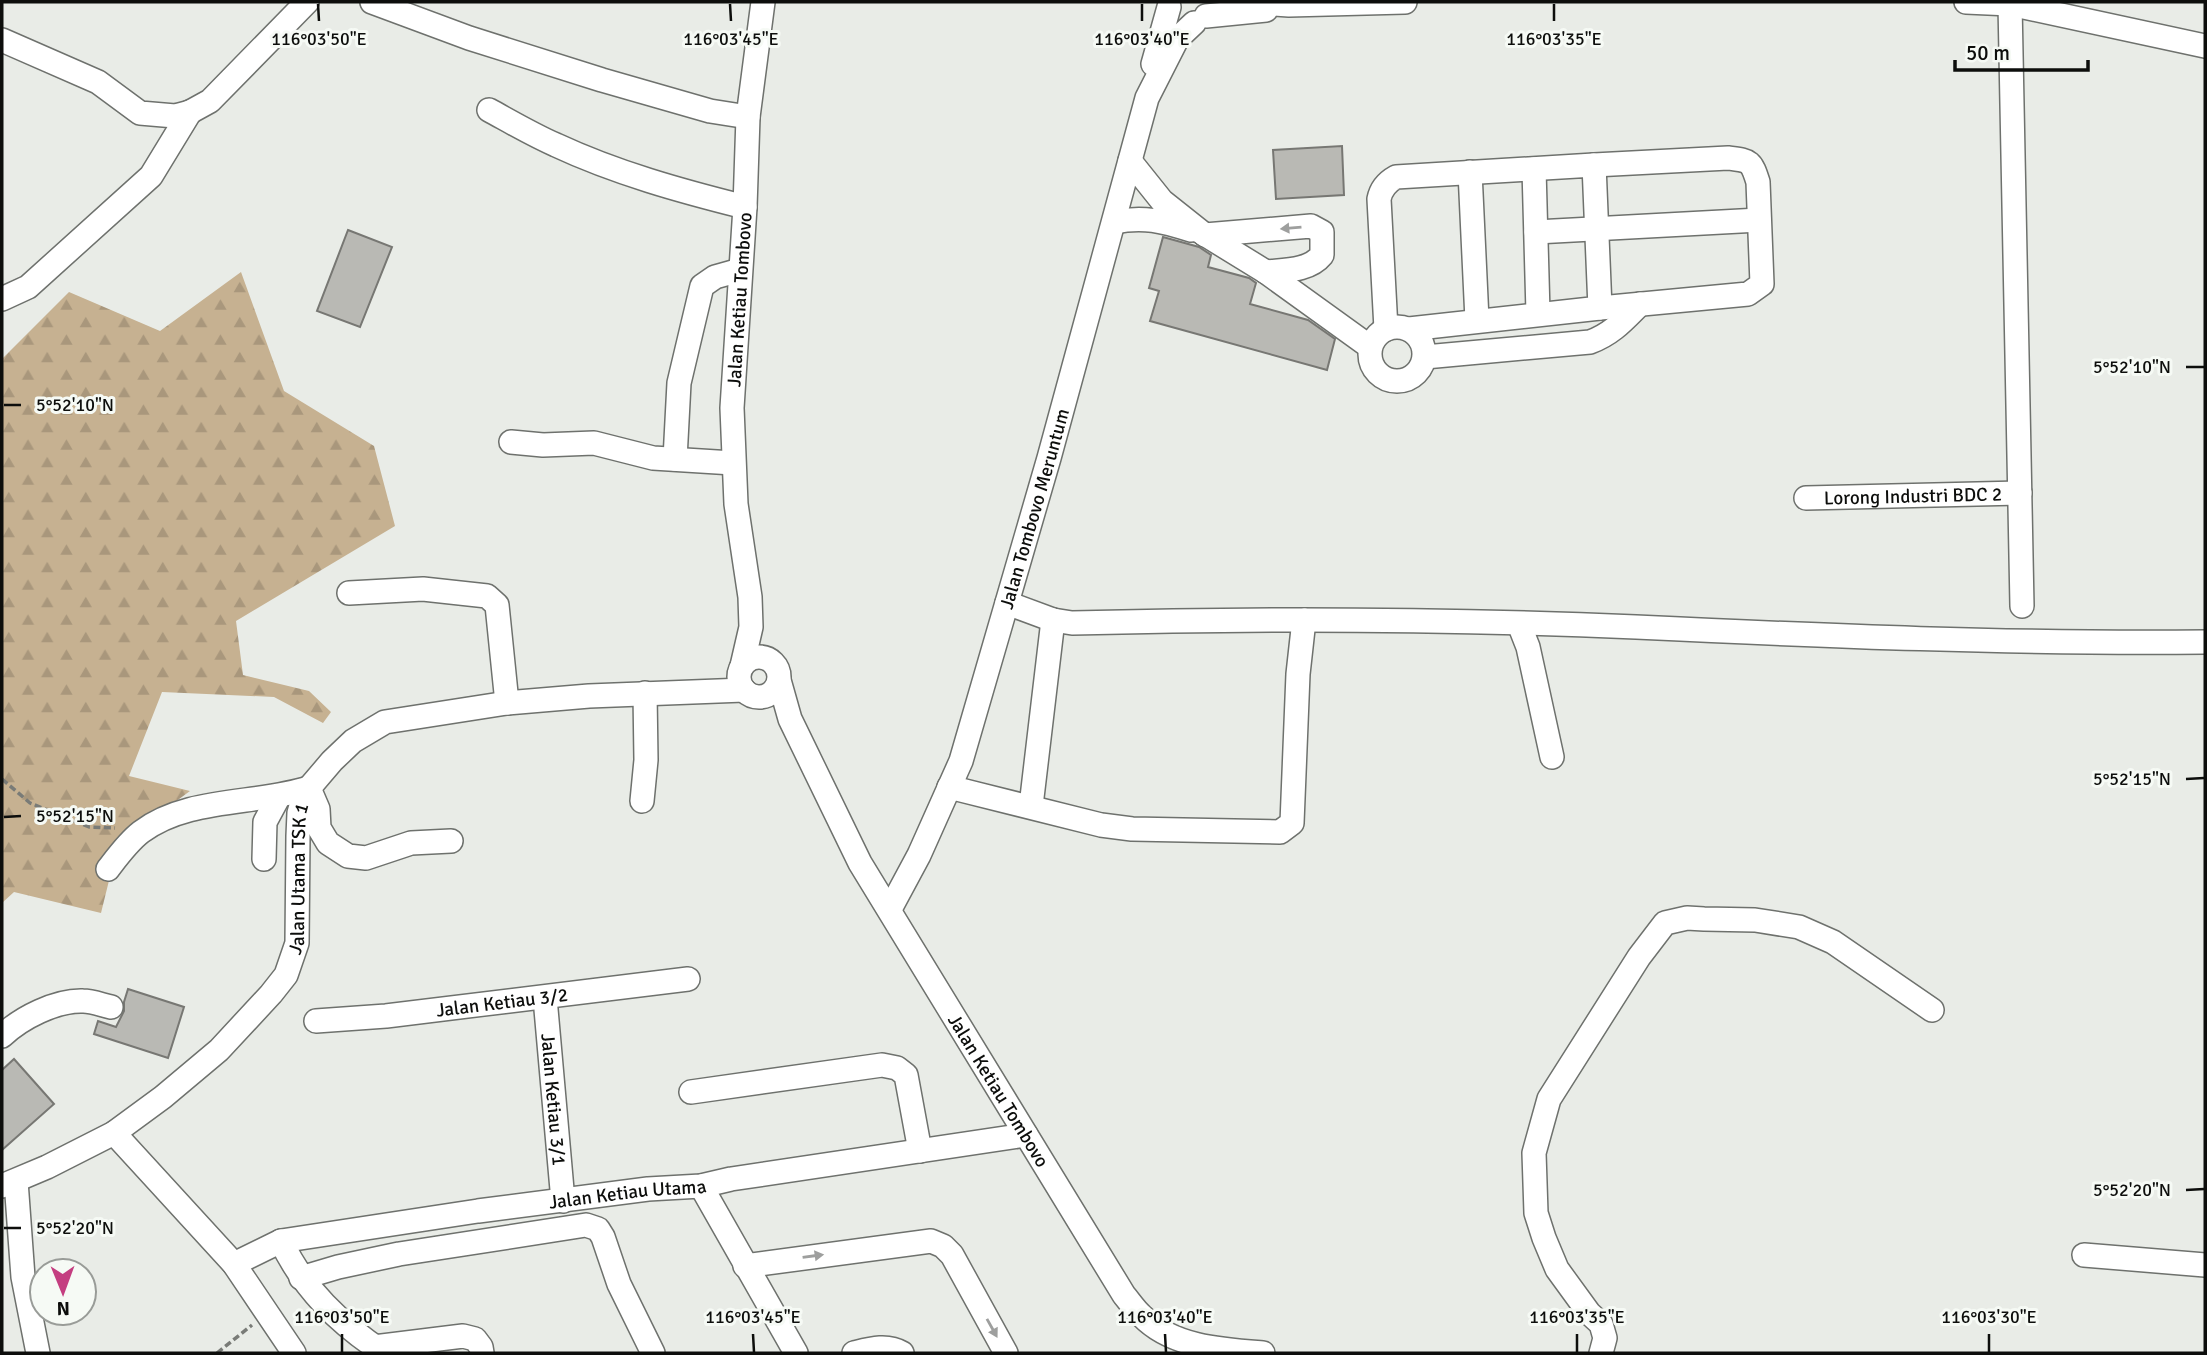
<svg xmlns="http://www.w3.org/2000/svg" width="2207" height="1355" font-family="Signika,sans-serif">
  <defs>
    <pattern id="forest-firs" width="22" height="20" patternUnits="userSpaceOnUse" patternTransform="scale(1.75)"><rect width="22" height="20" fill="#c6b191"/><path d="M5 1l3.5 6h-7zM16 11l3.5 6h-7z" fill="#a9977c"/></pattern>
  </defs>
  <rect width="100%" height="100%" fill="#e9ece7"/>
  <path fill="url(#forest-firs)" d="M241,272L284,391L374,446L395,526L236,621L243,675L309,691L331,712L323,723L274,697L162,692L129,776L190,791L118,844L101,913L14,892L2,903V359L69,292L160,331Z"/>
  <path fill="#b9b9b4" stroke="#777773" stroke-width="2" d="M1342,146L1344,195L1276,199L1273,150Z
    M348,230L392,247L360,327L317,311Z
    M1163,237L1199,247L1211,255L1208,267L1249,278L1256,283L1250,304L1308,320L1335,339L1327,370L1150,321L1159,291L1149,288Z
    M128,989L184,1007L168,1058L94,1034L98,1021L116,1027L124,1011V1002Z
    M14,1059L54,1104L2,1150V1070Z"/>
  <g fill="none" stroke-linecap="round" stroke-linejoin="round">
    <defs>
      <g id="minor">
        <path d="M372,2L469,38L602,80L710,111L748,117"/>
        <path d="M1247,2L1289,5L1405,2"/>
        <path d="M1966,2L2010,4L2205,46"/>
        <path d="M2010,4L2022,606"/>
        <path d="M1206,16L1266,10"/>
        <path d="M2,40L98,82L140,113L175,116L190,112L210,101L307,2"/>
        <path d="M1153,64L1169,7"/>
        <path d="M489,110C511,122 533,135 556,145C616,173 681,191 745,207"/>
        <path d="M1130,161L1162,201L1201,232L1266,272L1370,347"/>
        <path d="M1594,165L1728,158C1750,161 1751,160 1758,182L1762,284L1748,294L1600,308"/>
        <path d="M1534,169L1538,313"/>
        <path d="M1470,172L1477,320"/>
        <path d="M1114,222C1144,216 1162,221 1191,230"/>
        <path d="M1536,232L1759,220"/>
        <path d="M1205,235L1311,226L1322,232V255C1309,271 1285,270 1266,272"/>
        <path d="M2,299L28,287L151,176L190,112"/>
        <circle cx="1397" cy="354" r="27"/>
        <path d="M1386,329L1379,199C1381,189 1387,182 1396,177L1594,165L1600,308L1409,329"/>
        <path d="M1425,357L1590,342C1612,334 1624,320 1640,304"/>
        <path d="M511,442L543,445L594,443L653,458L733,463"/>
        <path d="M675,459L679,383L702,286L715,277L740,270"/>
        <path id="s1" d="M1806,498L2020,493"/>
        <path d="M349,593L423,589L487,596L497,605L507,703"/>
        <path d="M1007,603L1053,620L1072,623C1260,618 1448,619 1636,627C1826,636 2015,644 2205,642"/>
        <path d="M1519,624L1528,647L1552,757"/>
        <circle cx="759" cy="677" r="20"/>
        <path id="s2" d="M742,666L751,627L750,597L736,504L732,408L745,207L748,117L763,2"/>
        <path id="s3" d="M779,680L790,719L860,863L1124,1295C1130,1302 1135,1310 1142,1316C1172,1347 1222,1350 1263,1353"/>
        <path d="M949,787L1101,825L1132,829L1280,832L1292,823L1298,674L1304,620"/>
        <path d="M642,801L646,760L645,693"/>
        <path d="M1031,806L1053,620"/>
        <path d="M264,859L265,822L279,796"/>
        <path d="M108,869C118,856 128,842 141,832C187,797 255,805 309,788L318,809L319,828L328,843L348,856L366,858L411,843L451,841"/>
        <path id="s4" d="M890,909L919,855L961,761L1049,458L1147,98L1177,39L1194,23"/>
        <path id="s5" d="M545,998L563,1201"/>
        <path id="s6" d="M316,1021L386,1016L688,979"/>
        <path d="M2,1036C21,1018 56,1000 83,1001C92,1001 102,1005 111,1007"/>
        <path d="M691,1092L882,1065L897,1068L906,1075L920,1151"/>
        <path d="M114,1133L234,1264L294,1353"/>
        <path d="M16,1181L23,1277L38,1353"/>
        <path id="s7" d="M2,1186L47,1167L114,1133L163,1097L219,1050L271,994L286,975L297,943L298,836L299,813L303,799L309,788L332,761L353,741L385,722L507,703L589,696L744,690"/>
        <path d="M701,1186L796,1353"/>
        <path d="M281,1241C304,1290 340,1324 384,1353"/>
        <path d="M2084,1255L2205,1265"/>
        <path id="s8" d="M234,1264L281,1241L478,1211L648,1189L701,1186L731,1179L1026,1135"/>
        <path d="M745,1266L931,1241L943,1246L952,1255L1006,1353"/>
        <path d="M301,1278L338,1267L399,1254L586,1225L598,1229L603,1237L619,1284L653,1353"/>
        <path d="M374,1347L463,1336L475,1339L481,1347L482,1353"/>
        <path d="M854,1353C870,1349 887,1344 902,1353"/>
        <path d="M1601,1353L1605,1338L1601,1324L1589,1313L1557,1269L1544,1238L1536,1213L1534,1153L1549,1099L1639,957L1665,923L1687,918L1704,919L1755,920L1799,927L1833,942L1932,1010"/>
      </g>
    </defs>
    <use href="#minor" stroke="#6e716d" stroke-width="26"/>
    <path stroke="#797b77" stroke-width="3.5" stroke-dasharray="7 3.5" stroke-linecap="butt" d="M2,779L30,803L89,827L115,828
      M217,1353L252,1325"/>
    <use href="#minor" stroke="#fff" stroke-width="23"/>
  </g>
  <defs><path id="oneway-solid" d="M-6-.8H1V-3.2L6.5 0L1 3.2V.8H-6Z" transform="scale(1.75)"/></defs>
  <g fill="#9e9f9e">
    <use href="#oneway-solid" transform="translate(1291 228) rotate(175)"/>
    <use href="#oneway-solid" transform="translate(813 1256) rotate(-8)"/>
    <use href="#oneway-solid" transform="translate(992 1328) rotate(61)"/>
  </g>
  <path fill="none" stroke="#0d0e0c" stroke-width="2.5" d="M318,4L319,21M730,4L731,21M1142,4V21M1554,4V21M2186,367H2204M4,405H21M2186,779L2204,778M4,817L21,816M2186,1190L2204,1189M4,1228H21M342,1334V1352M753,1334L754,1352M1165,1334L1166,1352M1577,1334V1352M1989,1334V1352"/>
  <g text-anchor="middle" stroke-width="6" stroke-linejoin="round" paint-order="stroke">
    <g font-size="19" fill="#0d0e0c" stroke="#f6faf5">
      <text dy="7" stroke="none"><textPath href="#s2" startOffset="369">Jalan Ketiau Tombovo</textPath></text>
      <text dy="7" stroke="none"><textPath href="#s1" startOffset="107">Lorong Industri BDC 2</textPath></text>
      <text dy="7" stroke="none"><textPath href="#s4" startOffset="427">Jalan Tombovo Meruntum</textPath></text>
      <text dy="7" stroke="none"><textPath href="#s7" startOffset="457">Jalan Utama TSK 1</textPath></text>
      <text dy="7" stroke="none"><textPath href="#s6" startOffset="187">Jalan Ketiau 3/2</textPath></text>
      <text dy="7" stroke="none"><textPath href="#s3" startOffset="467">Jalan Ketiau Tombovo</textPath></text>
      <text dy="7" stroke="none"><textPath href="#s5" startOffset="102">Jalan Ketiau 3/1</textPath></text>
      <text dy="7" stroke="none"><textPath href="#s8" startOffset="402">Jalan Ketiau Utama</textPath></text>
    </g>
  </g>
  <g font-size="18" text-anchor="middle" fill="#0d0e0c" stroke="#f6faf5" stroke-width="6" stroke-linejoin="round" paint-order="stroke">
    <text x="319" y="45">116°03'50"E</text>
    <text x="731" y="45">116°03'45"E</text>
    <text x="1142" y="45">116°03'40"E</text>
    <text x="1554" y="45">116°03'35"E</text>
    <text x="2132" y="373">5°52'10"N</text>
    <text x="75" y="411">5°52'10"N</text>
    <text x="2132" y="785">5°52'15"N</text>
    <text x="75" y="822">5°52'15"N</text>
    <text x="2132" y="1196">5°52'20"N</text>
    <text x="75" y="1234">5°52'20"N</text>
    <text x="342" y="1323">116°03'50"E</text>
    <text x="753" y="1323">116°03'45"E</text>
    <text x="1165" y="1323">116°03'40"E</text>
    <text x="1577" y="1323">116°03'35"E</text>
    <text x="1989" y="1323">116°03'30"E</text>
  </g>
  <rect width="2207" height="1355" fill="none" stroke="#0d0e0c" stroke-width="7"/>
  <g transform="translate(63 1292) rotate(179)"><circle r="33" fill="#f6faf5" stroke="#999c98" stroke-width="2"/>
  <path d="M0-5L12 26L0 18L-12 26Z" fill="#c43e80"/>
  <text y="-10" font-size="19" font-weight="bold" text-anchor="middle" fill="#0d0e0c">N</text>
  </g>
  <path d="M1955 60v10h133v-10" fill="none" stroke="#0d0e0c" stroke-width="3.5"/>
  <text x="1966" y="60" font-size="21" fill="#0d0e0c" stroke="#f6faf5" stroke-width="5" paint-order="stroke">50 m</text>
</svg>
